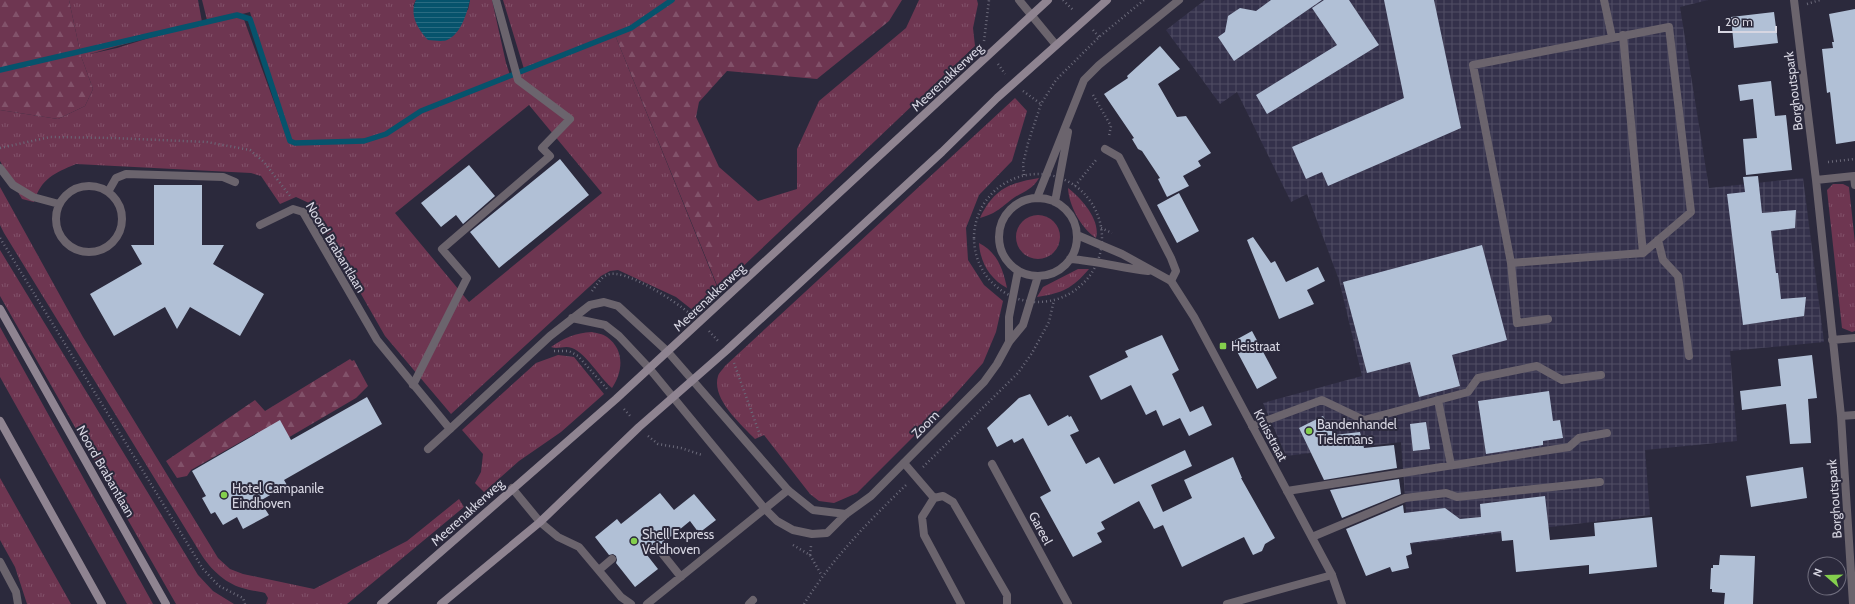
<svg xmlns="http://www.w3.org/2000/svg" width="1855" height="604" font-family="Cabin,sans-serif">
  <defs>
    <pattern id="industrial-grid" width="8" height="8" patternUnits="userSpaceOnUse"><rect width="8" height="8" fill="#34314b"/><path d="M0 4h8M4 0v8" fill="none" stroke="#514e65"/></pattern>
    <pattern id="grass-tufts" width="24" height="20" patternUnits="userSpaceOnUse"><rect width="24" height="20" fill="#6e3651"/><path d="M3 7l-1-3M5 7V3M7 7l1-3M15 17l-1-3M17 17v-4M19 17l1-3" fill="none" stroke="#82526a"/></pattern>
    <pattern id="forest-firs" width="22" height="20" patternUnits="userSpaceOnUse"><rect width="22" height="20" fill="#6e3651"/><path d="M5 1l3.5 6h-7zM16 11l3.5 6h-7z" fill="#82526a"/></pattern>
    <pattern id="water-rules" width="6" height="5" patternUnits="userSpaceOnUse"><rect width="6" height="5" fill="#06536c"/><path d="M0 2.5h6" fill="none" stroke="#2a6b81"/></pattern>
  </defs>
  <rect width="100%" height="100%" fill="#2b293c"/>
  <path fill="url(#industrial-grid)" d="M1205,0H1708L1680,7L1709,188L1803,178L1824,342L1730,351L1737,441L1645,450L1650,515L1411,544L1408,539L1401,442L1286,456L1263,403L1362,376L1339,280L1307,194L1291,202L1237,92L1220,104L1166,30Z"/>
  <path fill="url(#grass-tufts)" fill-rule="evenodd" d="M69,0H198L202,22L207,20L202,0H416L413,6L468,10L470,0H492L506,63L510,75L524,69L503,0H675L633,27L615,35L718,289L719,167L758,201L797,189V149L819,101L906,28L919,0H977L978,4L973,28L975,46L695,312L676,297L618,270L610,271L601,276L451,414L385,336L309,203L296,197L280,204L261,176L251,173L76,164C54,173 41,179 34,202L22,199L0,161V110L58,119L85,106L93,89L81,56ZM250,12L285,132L242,14ZM181,28L117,48L90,54ZM529,105L602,193L469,302L395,213Z
    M1015,98L1027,111L1012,161L979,195L966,228L968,260L984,285L1003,301L996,332L983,363L951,399L857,493L834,503L819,501L810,494L764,435L755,439C742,425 711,399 718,376C719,373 723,369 725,366Z
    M1039,178C1033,189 1025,191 1015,197C1001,207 998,213 980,218C994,189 1009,183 1039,178Z
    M1833,184H1843L1849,187L1855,243V331L1852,332L1842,328L1827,190Z
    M0,187L83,337L218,558L230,569L243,574L314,589L407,541L459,499L464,507L347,604H266L268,598L265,593C259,591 252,591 246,589C227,585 211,570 201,554L4,233L0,225Z
    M1068,188C1081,198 1101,220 1096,238C1081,228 1069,206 1068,188Z
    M1016 237a22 22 0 1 1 44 0a22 22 0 1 1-44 0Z
    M979,243C997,252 1003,269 1007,288C990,279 980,262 979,243Z
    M0,250L198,575L213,591L234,604H176L0,296Z
    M1078,269H1089C1072,289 1062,293 1037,297L1043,287Z
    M0,327L153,604H127L0,377Z
    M592,332C596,333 603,334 607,337C625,350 623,372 612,388C599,377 587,354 572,348C564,345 558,350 551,347C564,338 575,333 592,332Z
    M558,355L574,357L604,394L561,432L519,461L484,492L475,483L481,472L483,454L462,430L536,363Z
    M0,478L71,604H27L15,567L0,540Z"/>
  <path fill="url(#forest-firs)" d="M0,0H69L81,56L93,89L85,106L58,119L0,110Z
    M675,0H902L889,21L817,79L727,71L699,102L696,117L719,167V290L615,35L641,23Z
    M350,359L352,361L354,360L368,386L356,398L269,449L258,432L191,470L187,476L177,478L166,461L255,400L265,411Z"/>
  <path fill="url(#water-rules)" d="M416,0H470C467,13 461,34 447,40C442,42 433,40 428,40C418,29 409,15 416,0Z"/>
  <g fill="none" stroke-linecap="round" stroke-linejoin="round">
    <path stroke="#06536c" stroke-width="5.5" d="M0,70L237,15L250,19L290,141L295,143L364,141L386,134L421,111L631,28L672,0"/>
  </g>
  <path fill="#b1c0d6" d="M1271,0H1322L1234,61L1218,37L1225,32L1228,16L1240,8L1256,11Z
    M1324,0H1349L1379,45L1267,114L1256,95L1337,45L1312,8Z
    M1384,0H1434L1461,128L1328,186L1322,172L1306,179L1292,147L1404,98Z
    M1855,9V141L1836,144L1830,92L1827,93L1822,49L1833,48L1832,42H1834L1829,14Z
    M1774,12L1778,43L1734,48L1731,17Z
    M1160,46L1180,69L1158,84L1177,117L1186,116L1211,153L1198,161L1201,166L1183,176L1189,186L1167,197L1158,179L1160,178L1142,151L1138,149L1132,139L1134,138L1104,94L1128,78L1127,76Z
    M1771,81L1775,116L1786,115L1792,170L1746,175L1743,139L1757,138L1753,99L1740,101L1738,85Z
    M560,159L589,195L499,268L470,232Z
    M469,165L495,196L463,224L456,215L441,227L421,203Z
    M1758,176L1762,213L1796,210L1795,228L1771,231L1776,273H1778L1781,299L1806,297L1804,316L1743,325L1727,194L1745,192L1743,177Z
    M154,185H202V245H224L213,264L264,294L240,336L190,307L177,329L165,307L114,336L90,294L142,264L131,245H154Z
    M1179,193L1199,231L1177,243L1157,205Z
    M1253,237L1271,263L1275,261L1286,282L1318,267L1325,281L1307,290L1314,304L1279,319L1247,240Z
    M1482,245L1507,340L1452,355L1460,386L1419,397L1410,362L1367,373L1343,282Z
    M1252,331L1277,378L1257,389L1232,342Z
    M1162,335L1179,370L1172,374L1190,412L1203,406L1212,425L1189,436L1180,418L1163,426L1156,410L1146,415L1131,385L1101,400L1089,376L1128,357L1125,351Z
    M1812,355L1817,398L1808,399L1811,443L1790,444L1786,404L1742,410L1740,391L1781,386L1778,359Z
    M1549,391L1553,421L1560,420L1563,438L1543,441V445L1486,454L1478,401Z
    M1030,394L1048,426L1068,415L1069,417L1071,416L1079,431L1070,435L1086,464L1099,457L1114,484L1185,450L1192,466L1151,485L1163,512L1192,498L1184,480L1233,457L1242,478H1241L1275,538L1265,544L1262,551L1253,555L1244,537L1182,567L1163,525L1154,529L1139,501L1101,522L1105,529L1097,533L1102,542L1073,557L1040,497L1051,491L1023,438L1014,443L1012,439L997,447L987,428L1019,398Z
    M367,397L382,424L284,480L287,485L260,501L269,515L243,529L237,517L223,525L215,512L211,514L202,498L206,496L192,471L280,420L291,440Z
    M1323,416L1334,435L1360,432L1364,448L1394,445L1397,468L1324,480L1299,428Z
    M1426,422L1430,449L1413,451L1410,424Z
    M1803,467L1807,498L1751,507L1746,476Z
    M1399,479L1401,494L1342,518L1330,490Z
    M660,493L674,510L694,494L716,520L699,533L690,521L662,544L657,542L653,543L652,547L653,551L647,555L658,569L635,587L616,563L617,560L616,556L613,554L609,555L595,537L617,519L621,524Z
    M1545,496L1550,540L1595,536L1594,523L1652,517L1657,567L1589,574V565L1516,572L1513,540L1502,541L1501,531L1410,543L1412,554L1406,556L1409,568L1392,572L1390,567L1366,576L1346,529L1403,505L1404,513L1445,508L1460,519L1481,517L1480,504Z
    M1720,555L1755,556L1753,604H1724L1725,593L1712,592V589H1710L1711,568H1713V565H1719Z"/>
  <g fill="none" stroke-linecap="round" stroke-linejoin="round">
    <path stroke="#6b6a7a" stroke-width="2.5" stroke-dasharray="1 3" stroke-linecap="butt" d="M1063,0L1074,11
      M1807,4L1820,0
      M1093,30L1099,37
      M984,41L989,0
      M998,64L1005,74
      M1023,91L1041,104
      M1093,95L1111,126L1109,136
      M0,148L50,137L113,138L207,142L250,150L264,162L290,196
      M1828,162L1855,159
      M974 238a64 64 0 1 1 128 0a64 64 0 1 1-128 0Z
      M1024,175L1023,164L1028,143L1041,104L1056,80L1099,37L1144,0
      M1075,186L1096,160
      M1101,228L1112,233
      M0,238L203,569L219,586L243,598L245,604
      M592,291C596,286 601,277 607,275C624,267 676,302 689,313
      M709,331L718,341
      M554,351H569L578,356L608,390
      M734,363L760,435
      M624,409L631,417
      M648,436L658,444L681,448L702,455
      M923,467L1018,373L1032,353L1049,322L1054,300
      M793,545L810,555L822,576
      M810,555L811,546
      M804,604C832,559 868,522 906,485"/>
    <path stroke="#6b646d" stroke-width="8" d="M1604,0L1612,37
      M1623,35L1643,253L1511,263L1473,65L1669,27L1691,212L1643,253
      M0,168L13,185L33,197L59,204
      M56 219a33 33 0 1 1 66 0a33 33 0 1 1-66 0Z
      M108,192L116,178L126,174L223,177L235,182
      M260,225L293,209L303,212
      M1658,240L1663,260L1678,276L1689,356
      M1511,263L1517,323L1548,319
      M413,385L467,278L442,249L550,156L542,148L570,119L518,80L496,0
      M1438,400L1451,465
      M1252,426L1322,400L1364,420L1468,392L1478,378L1537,366L1562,380L1601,375
      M428,449L450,429
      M904,463L934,498
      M512,488L540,522L558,537L579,547L621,597L631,604
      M1287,491L1569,447L1579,438L1607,433
      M1312,537L1405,498L1446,493L1457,497L1600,482
      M657,547L681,577
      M0,562L16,592L18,604
      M599,570L612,559
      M647,604L788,490
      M749,604L753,600
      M961,604L924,535L922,517L934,498L943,496L953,502L1007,595V604"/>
    <path stroke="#6b646d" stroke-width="8" d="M1019,0L1056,45
      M1794,0L1816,180L1841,416L1853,604
      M1105,149L1119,157L1171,258L1176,271L1171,281
      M1816,180L1854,176L1855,185
      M303,212L377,340L450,429L550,336L590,305L604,302L618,306L668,352
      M572,318L605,325L619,336L649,368
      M1832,340L1855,338
      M1841,416L1855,415
      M992,464L1068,604
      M1227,604L1332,575"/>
    <path stroke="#6b646d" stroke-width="8" d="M1037,198L1084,80L1099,65L1179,0
      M999 237a39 39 0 1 1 78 0a39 39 0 1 1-78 0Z
      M1055,202L1068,132
      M1077,235L1122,254L1171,281L1194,317L1332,575L1342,604
      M1070,259C1097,261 1122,268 1148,271
      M1009,342V317L1018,271
      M668,352L788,490L813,510L846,514
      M649,368L765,509L777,521L793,530L812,534L827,533L846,514L871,496L984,382L997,364L1009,342L1023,325L1038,276"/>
    <path stroke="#8f8491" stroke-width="8" d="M0,309L166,604
      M0,421L102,604
      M381,604L616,399L1048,0
      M441,604L540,522L639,427L727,350L942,152L997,98L1107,0"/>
  </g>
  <g fill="#84cf4d" stroke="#2b293c" stroke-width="1.5">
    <rect x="1219" y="342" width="8" height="8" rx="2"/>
    <circle cx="1309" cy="431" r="4"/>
    <circle cx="224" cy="495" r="4"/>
    <circle cx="634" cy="541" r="4"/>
  </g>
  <g text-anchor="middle" stroke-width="4" stroke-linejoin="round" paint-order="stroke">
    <g font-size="13" fill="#d7d6e2" stroke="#2b293c">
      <text transform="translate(947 77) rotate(-43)" y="5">Meerenakkerweg</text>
      <text transform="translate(1793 91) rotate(-97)" y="5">Borghoutspark</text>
      <text transform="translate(336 247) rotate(59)" y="5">Noord Brabantlaan</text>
      <text transform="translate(709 297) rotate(-43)" y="5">Meerenakkerweg</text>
      <text transform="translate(925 424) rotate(-45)" y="5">Zoom</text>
      <text transform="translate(1271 435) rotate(62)" y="5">Kruisstraat</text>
      <text transform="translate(106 471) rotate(60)" y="5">Noord Brabantlaan</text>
      <text transform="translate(1834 499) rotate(-94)" y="5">Borghoutspark</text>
      <text transform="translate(467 512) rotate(-42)" y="5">Meerenakkerweg</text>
      <text transform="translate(1041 528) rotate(62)" y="5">Gareel</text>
    </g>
    <g font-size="13" fill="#d7d6e2" stroke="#2b293c" text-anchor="start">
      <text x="1231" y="351">Heistraat</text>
      <text x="1317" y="429">Bandenhandel<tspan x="1317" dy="15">Tielemans</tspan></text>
      <text x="232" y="493">Hotel Campanile<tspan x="232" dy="15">Eindhoven</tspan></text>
      <text x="642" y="539">Shell Express<tspan x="642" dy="15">Veldhoven</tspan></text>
    </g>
  </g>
  <g transform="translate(1827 576) rotate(290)"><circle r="19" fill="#2b293c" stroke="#706e7e"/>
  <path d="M0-3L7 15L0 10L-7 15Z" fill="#84cf4d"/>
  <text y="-6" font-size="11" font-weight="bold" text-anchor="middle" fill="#d7d6e2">N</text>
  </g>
  <path d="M1719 26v6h57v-6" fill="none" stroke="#d7d6e2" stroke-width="2"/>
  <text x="1725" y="26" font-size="12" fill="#d7d6e2" stroke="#2b293c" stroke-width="3" paint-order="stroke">20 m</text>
</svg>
